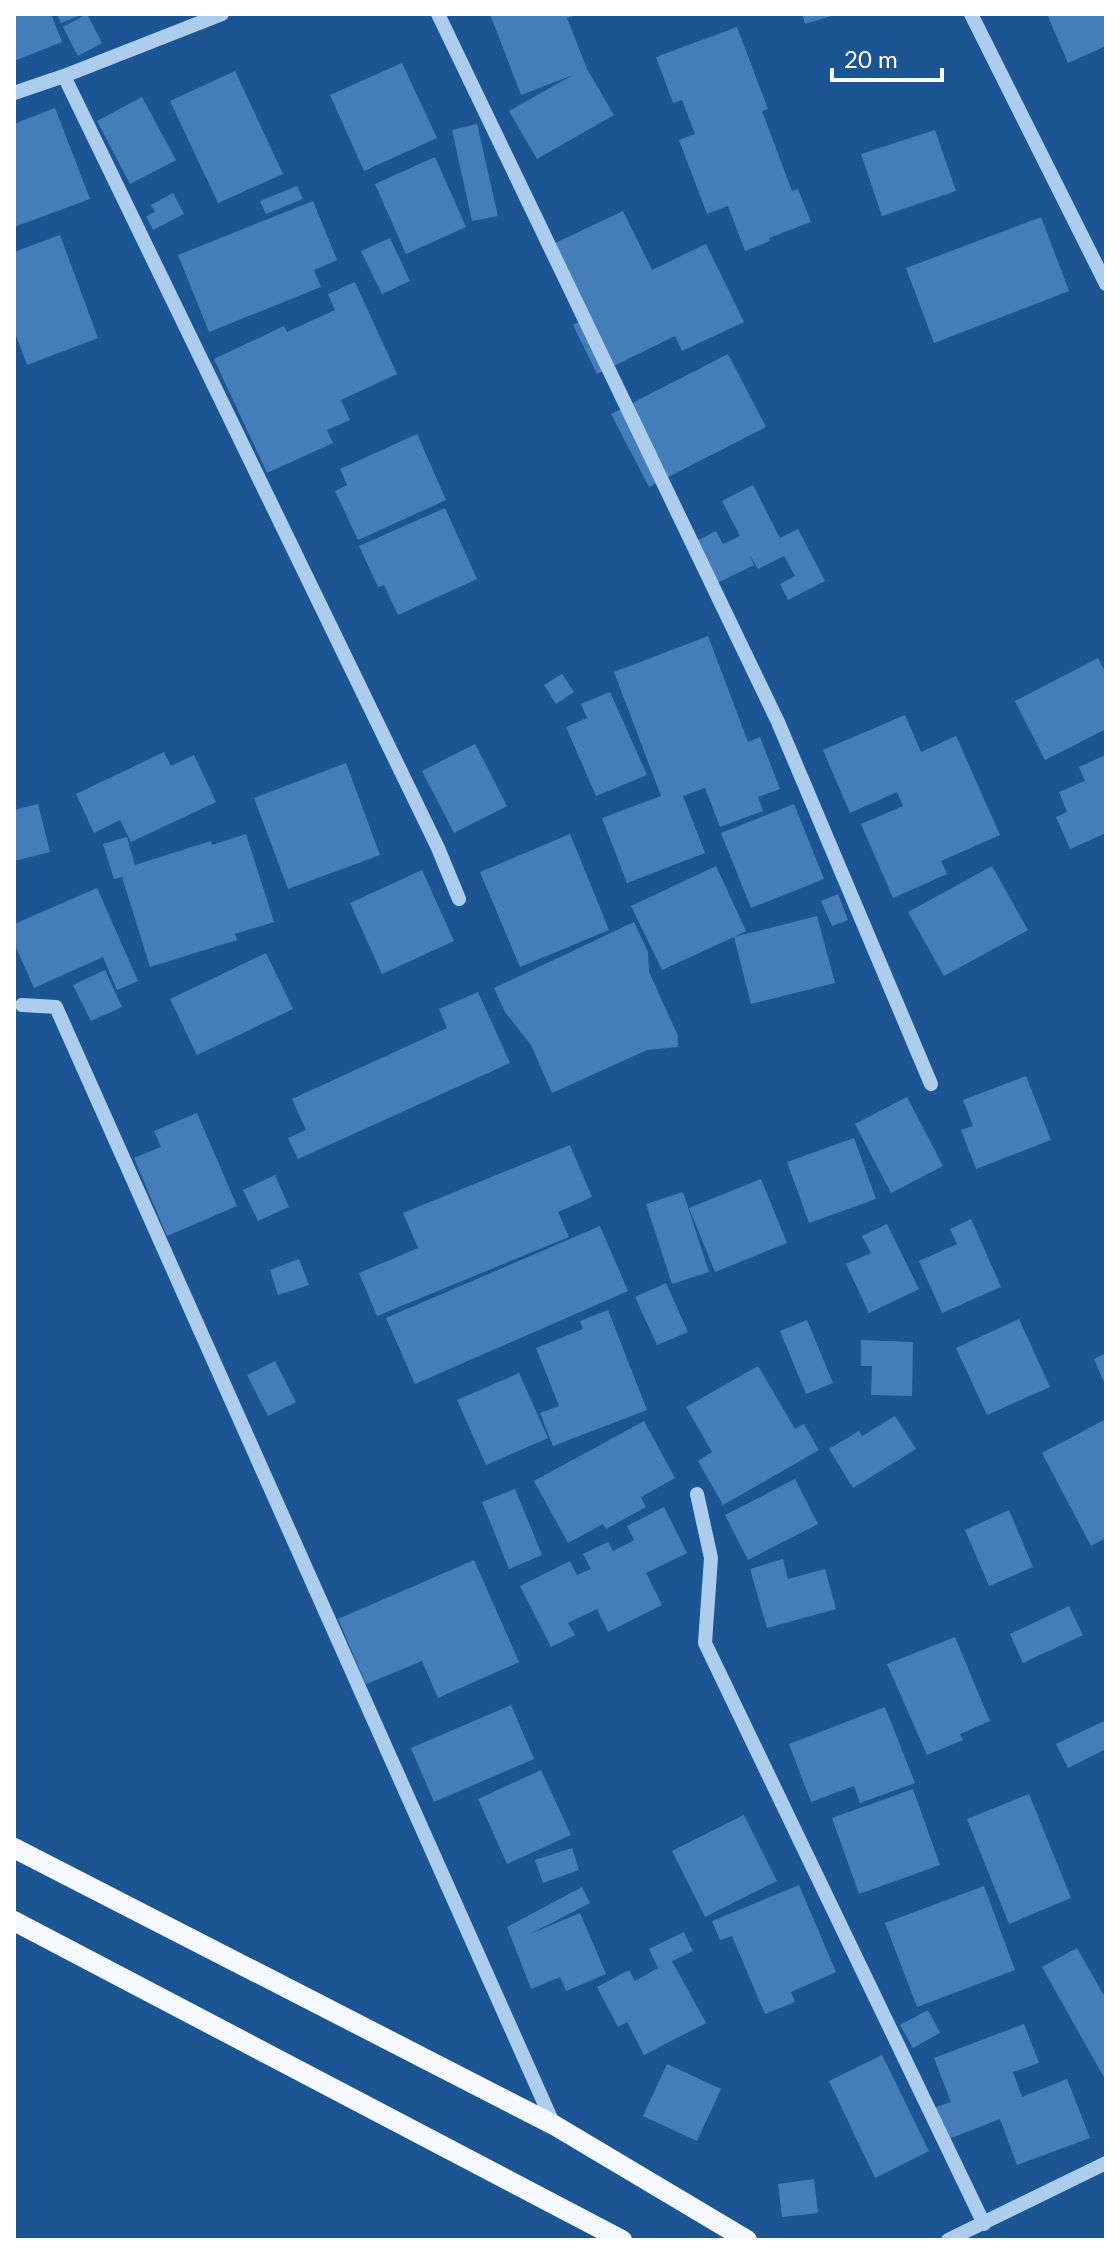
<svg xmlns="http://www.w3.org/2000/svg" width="1120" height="2254" font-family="Lato,sans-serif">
  <rect width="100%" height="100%" fill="#1c5593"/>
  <path fill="#447eba" d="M14,14H51L62,42L14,61Z
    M57,14H84L61,23Z
    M87,14L102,43L78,56L63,27Z
    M490,14H578L567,18L587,69L614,115L537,159L509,111L573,75L521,95Z
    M802,14H835V15L805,24Z
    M1047,14H1106V46L1068,63Z
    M737,27L768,109L762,111L792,191L798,189L811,222L769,238L770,241L745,251L728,206L707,214L679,140L695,134L682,100L673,103L656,57Z
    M402,63L437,138L364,171L330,95Z
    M235,71L283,174L218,203L170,101Z
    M142,97L176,160L130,184L97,121Z
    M55,108L90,199L14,227V124Z
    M477,124L498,216L472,221L452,130Z
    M935,130L956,191L882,216L861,154Z
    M435,157L466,227L406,254L375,184Z
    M297,186L303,199L266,214L260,201Z
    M173,193L184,214L153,230L146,216L155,212L151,205Z
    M313,201L337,260L314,270L321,287L209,332L178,255Z
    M623,211L652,270L706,244L744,322L682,351L675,336L597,374L573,325L589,317L553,244Z
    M1041,217L1069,291L934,343L906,268Z
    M60,235L98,338L27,365L14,330V252Z
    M390,238L410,281L382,294L361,251Z
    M355,282L397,374L341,400L350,420L327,430L333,443L267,473L214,359L284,326L287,332L335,310L328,294Z
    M728,354L766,427L649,487L611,414Z
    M417,434L446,500L358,540L335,491L347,485L340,469Z
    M753,485L780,538L798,529L825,581L788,600L780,584L795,576L784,556L758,569L750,555L754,565L707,588L686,546L716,531L723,544L740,536L722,501Z
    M445,508L477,579L398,615L384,585L378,587L359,546Z
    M708,636L748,742L760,737L780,789L758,797L763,811L720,827L705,788L683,796L705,853L627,883L602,818L661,796L614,672Z
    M1098,658L1106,674V729L1045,760L1015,701Z
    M562,674L574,692L556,704L544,685Z
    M610,692L647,775L596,796L566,727L587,718L581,704Z
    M905,715L921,752L956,736L1000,835L941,861L947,874L893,898L861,824L903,806L897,792L850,813L823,750Z
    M475,744L507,806L454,833L422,771Z
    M164,752L171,766L194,755L216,802L131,842L120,820L94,833L76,794Z
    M1106,755V833L1070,849L1056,817L1067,812L1059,792L1085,781L1079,767Z
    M346,763L380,855L288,889L254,798Z
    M38,804L50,852L14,861V810Z
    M794,804L824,879L751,908L721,833Z
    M246,834L274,922L235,934L237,940L150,967L122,877L114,879L103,844L127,837L135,865L211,841L212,845Z
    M570,834L609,930L520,967L480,872Z
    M716,866L746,931L734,937L817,916L835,983L751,1004L734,937L662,970L631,906Z
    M992,866L1028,930L944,976L908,912Z
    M422,870L454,941L382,974L350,903Z
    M97,888L138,981L117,990L103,957L34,988L14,943V924Z
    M838,894L848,920L832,926L821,901Z
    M634,922L648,952L649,972L678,1036V1047L647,1050L552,1093L531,1045L505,1012L494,988Z
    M266,953L293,1009L197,1055L170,999Z
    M105,970L122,1007L91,1021L73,985Z
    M478,992L510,1063L298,1159L288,1138L306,1130L292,1099L447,1028L439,1009Z
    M1026,1076L1051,1140L976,1169L961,1130L973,1126L963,1100Z
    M907,1097L943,1166L891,1193L855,1124Z
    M197,1113L237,1206L167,1236L134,1158L161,1147L154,1131Z
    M854,1138L876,1199L809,1223L787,1162Z
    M570,1145L592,1197L558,1212L569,1237L377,1316L359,1273L418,1248L403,1213Z
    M275,1175L289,1207L258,1221L243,1190Z
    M761,1179L787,1243L715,1272L689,1208Z
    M683,1192L709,1272L672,1284L646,1204Z
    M971,1219L1001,1287L942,1313L919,1261L957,1244L950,1229Z
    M887,1224L919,1289L869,1313L846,1264L871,1253L862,1236Z
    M600,1226L628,1291L415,1384L386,1318Z
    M299,1259L309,1285L278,1295L270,1270Z
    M666,1283L688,1332L657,1345L635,1297Z
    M608,1310L647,1410L553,1446L540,1413L559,1406L536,1348L583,1329L580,1321Z
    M1019,1319L1050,1387L987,1415L956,1348Z
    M807,1320L833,1383L806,1394L780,1331Z
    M861,1340L913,1342L912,1396L871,1395L872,1366H861Z
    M1106,1353V1387L1094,1359Z
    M275,1361L296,1402L268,1416L247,1375Z
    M758,1366L795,1429L804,1424L819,1450L723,1505L698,1461L712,1452L686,1407Z
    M519,1373L548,1438L486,1465L457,1400Z
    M895,1416L916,1449L853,1488L829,1449L859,1431L862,1436Z
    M1106,1419V1538L1091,1546L1042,1453Z
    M644,1421L675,1478L641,1497L646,1507L606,1529L603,1524L568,1543L534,1481Z
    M795,1479L818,1524L748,1560L725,1515Z
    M515,1489L542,1555L509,1569L482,1502Z
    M664,1507L687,1553L646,1573L662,1605L608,1632L597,1609L568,1623L575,1635L551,1647L520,1586L570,1561L577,1575L591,1569L583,1554L608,1542L613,1551L634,1540L627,1526Z
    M1009,1510L1033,1567L989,1586L965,1530Z
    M783,1559L788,1579L825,1569L836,1609L767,1628L750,1569Z
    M474,1560L519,1662L438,1698L422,1661L366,1684L338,1619Z
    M1069,1606L1083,1635L1023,1663L1010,1634Z
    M955,1637L990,1721L960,1734L963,1740L927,1755L887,1664Z
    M511,1705L534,1759L434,1802L411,1748Z
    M885,1707L915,1783L860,1803L854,1786L811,1802L789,1744Z
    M1106,1720V1749L1068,1768L1056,1744Z
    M541,1770L571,1835L507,1864L478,1799Z
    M913,1789L940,1865L859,1894L832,1818Z
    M1029,1794L1071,1898L1009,1924L967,1819Z
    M744,1815L777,1881L705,1917L672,1851Z
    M572,1848L579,1870L543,1883L535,1860Z
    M799,1885L836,1972L791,1992L795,2002L765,2014L732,1936L720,1940L712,1921Z
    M984,1886L1015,1970L917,2007L885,1923Z
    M582,1887L590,1903L530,1934L580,1913L606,1974L566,1991L560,1977L531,1989L507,1927Z
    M684,1932L693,1951L672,1961L706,2023L644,2055L627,2022L618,2027L597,1987L629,1970L635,1981L658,1968L649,1949Z
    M1077,1948L1106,1999V2081L1042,1967Z
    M928,2010L940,2033L913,2048L900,2025Z
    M1024,2024L1039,2063L1013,2072L1022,2097L1067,2079L1090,2138L1017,2165L1000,2119L946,2140L933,2108L951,2102L934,2058Z
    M882,2055L929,2151L875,2178L829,2081Z
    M667,2064L721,2089L697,2141L643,2116Z
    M814,2179L818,2213L782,2217L778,2184Z"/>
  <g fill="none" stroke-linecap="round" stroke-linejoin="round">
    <path stroke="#adcdef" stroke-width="14" d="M438,14L778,722L931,1084
      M971,14L1106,284
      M64,76L438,848L459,899
      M14,93L64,76L222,14
      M22,1005L56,1007L554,2125
      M697,1494L711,1558L705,1643L984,2224
      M948,2240L1106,2163"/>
    <path stroke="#f5f9ff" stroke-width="20" d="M14,1848L554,2125L747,2240
      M14,1921L622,2240"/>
  </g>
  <rect width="1120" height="2254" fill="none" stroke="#ffffff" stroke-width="32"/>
  <path d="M832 68v12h110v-12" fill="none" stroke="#ffffff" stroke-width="4"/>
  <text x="844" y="68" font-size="24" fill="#ffffff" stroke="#1c5593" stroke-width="6" paint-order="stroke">20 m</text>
</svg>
